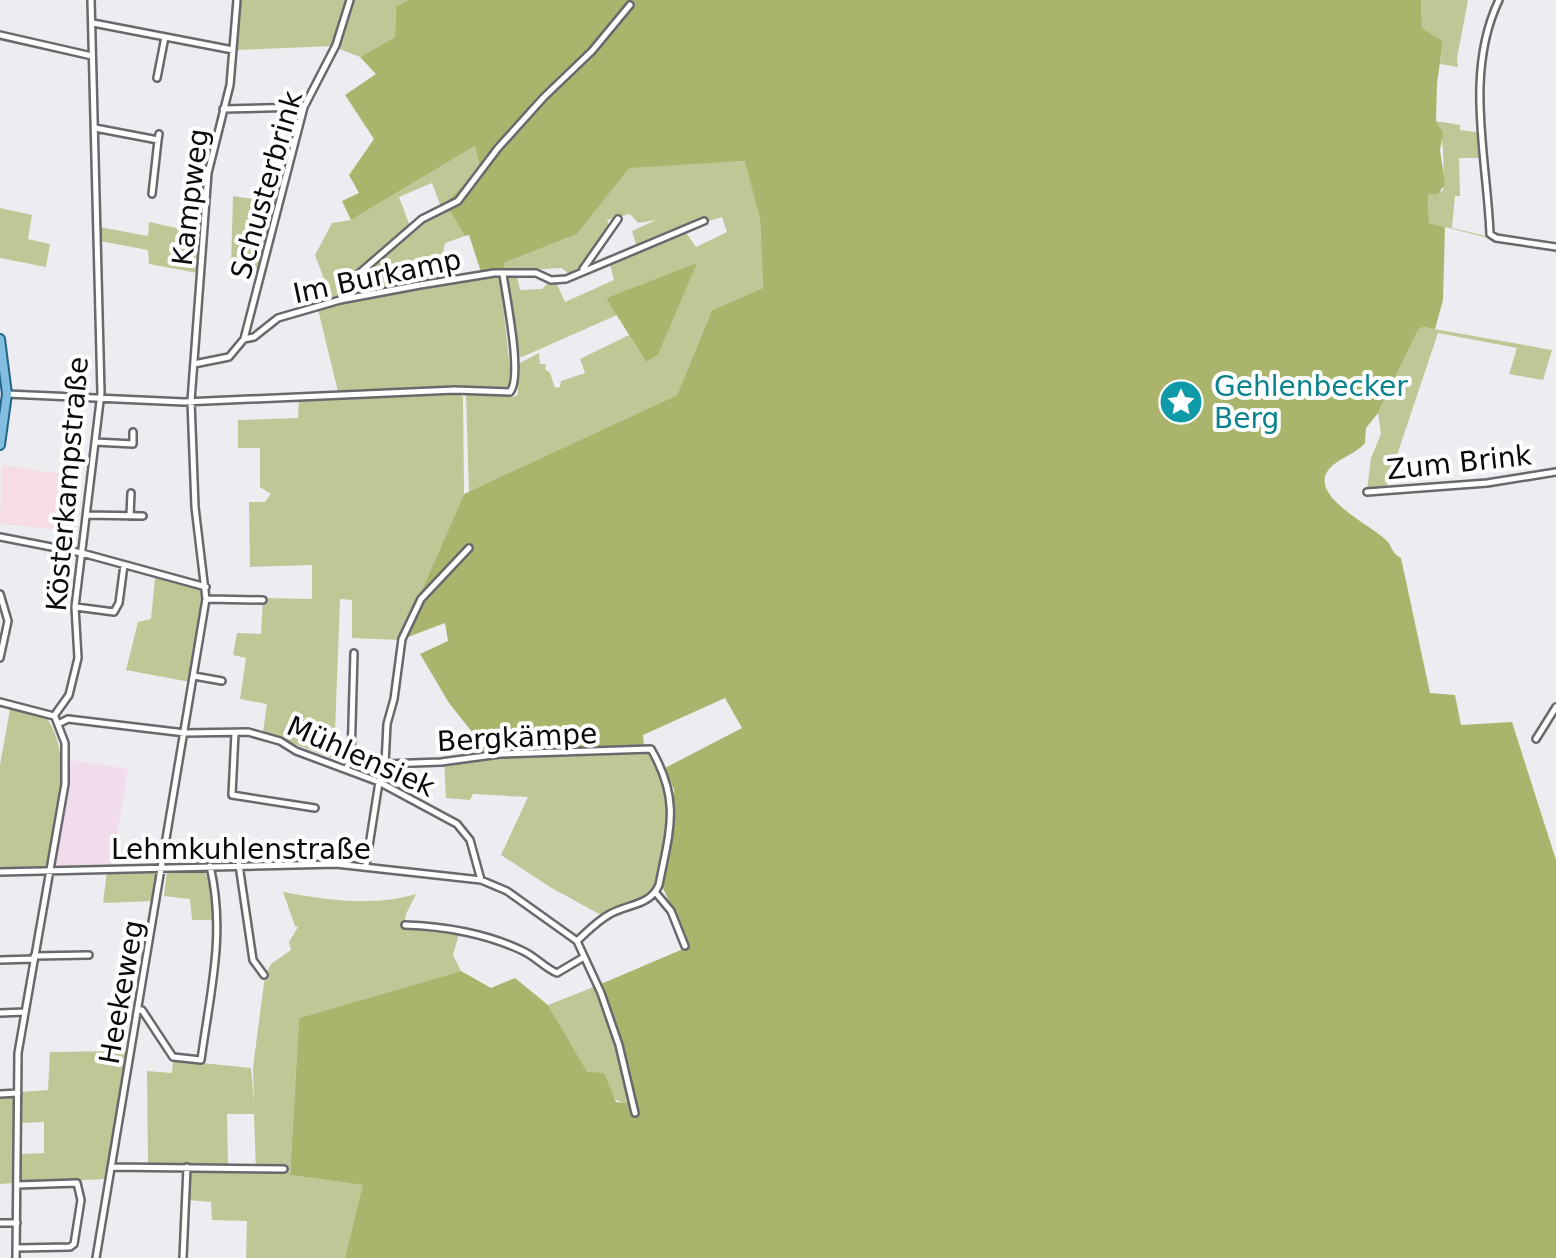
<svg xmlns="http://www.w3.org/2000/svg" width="1556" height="1258" font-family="'DejaVu Sans',sans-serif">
  <rect width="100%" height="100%" fill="#ededf1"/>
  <path fill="#f6dce3" d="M2,465L69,475L63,530L0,524Z"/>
  <path fill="#f1dcec" d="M71,760L128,769L112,866L59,868L55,864Z"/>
  <path fill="#c0c797" d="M241,0H347L333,46L236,50Z
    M352,0H408L396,6L395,37L360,57L337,48Z
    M1421,0H1468L1457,58L1458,67L1440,64L1443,41L1422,28Z
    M1492,17L1496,21C1469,88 1489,164 1492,233L1556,249L1488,238L1429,223L1428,193L1443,191C1443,169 1446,140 1436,121L1460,125V130L1477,132L1479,158H1459L1460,196H1455L1452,228L1486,236L1491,234C1490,205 1485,178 1482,149C1477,105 1482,59 1492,17Z
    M475,146L480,168L441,207L432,183L399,197L410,226L332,300L315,255L332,223L351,220Z
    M746,161L760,219L763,288L712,310L677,395L469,492L466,393L514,397L518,394V364L539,353L540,364H546L545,369L550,373L555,388L560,387L561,381L585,373L580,359L629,335L646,362L658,355L696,264L606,298L617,315L522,357L516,356L506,277L517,276L520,290L542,289L550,281L556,282L565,302L614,280L609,261L685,231L696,247L727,232L722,217L709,221L701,219L637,248L632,231L656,220L638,223L630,214L607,220L610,228C600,245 588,265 571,276L562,268L505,271L504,263L577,234L629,167Z
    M233,196L278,203L261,268L231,267Z
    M0,208L32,215L28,239L50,244L46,267L0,258Z
    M448,208L465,236L445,243L437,280L350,296C362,262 415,225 448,208Z
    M149,222L200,233L197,273L149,264L148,250L100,241L99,227L148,236Z
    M493,274L500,277L512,387L508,390L465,388L338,392L318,309Z
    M1423,327L1552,350L1543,380L1509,374L1517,348L1438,333L1386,488L1367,490L1371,458L1381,434L1378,413L1418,330Z
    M458,392L463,397L464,494L400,640L352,638V600L340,599L334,759L263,732L267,704L240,699L246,658L233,655L237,633L261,634L263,598L312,599V565L250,567L249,502H265L271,494L260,487V448H238V420L298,418L299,398Z
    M155,578L199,588L203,593L190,682L126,670L138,622L151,619Z
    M10,709L46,717C75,757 55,820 47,865L44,868L0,870V765Z
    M479,732L556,733L557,757L650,753L668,791L664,844L654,891L643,899L601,915L550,887L501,855L528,797L473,794L470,800L446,798L444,757H463L462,751L484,747Z
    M107,871L158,873L153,901L103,903Z
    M204,871L211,886L216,920H192L190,899L164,896L167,872Z
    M283,892C327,900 373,907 416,894L406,914L404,927L459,934L453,955L461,971L299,1018L290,1175L364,1185L345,1258H246L247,1221L212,1220L211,1202L187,1200L188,1169L256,1173L254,1114H227L228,1166L148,1165L147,1071L172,1073L173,1060L251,1068L254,1103L253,1067L265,976L271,964L291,950L289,942L298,927L295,926Z
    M596,986L616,1045L630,1105C589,1096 568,1038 548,1005Z
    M127,1051L105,1179L21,1183V1154L44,1153V1122L22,1123V1092L48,1090L50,1052Z
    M13,1096L14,1183L0,1184V1097Z"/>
  <path fill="#abb46c" d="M408,0H1421L1422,28L1443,41L1437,83L1436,121L1443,133L1440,150L1445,184L1438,194H1428L1429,223L1445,227L1443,300L1435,329L1423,327L1418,330L1378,413L1366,428L1365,443C1355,455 1335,459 1327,472C1312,498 1371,525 1386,540C1393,547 1391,553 1401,558L1430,693L1455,695L1461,725L1512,722L1556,860V1258H345L363,1185L290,1175L299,1018L461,971L491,988L515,978L548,1005L587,1072L604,1073L616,1102L635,1104L601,984L690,946L662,886L674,790L665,768L742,728L725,698L643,735L644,747L556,751L555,733L472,732L449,703L420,654L448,641L445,623L400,640L464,494L677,395L712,310L763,288L760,219L745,161L629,168L577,234L504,263L505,271L481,272L469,235L465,236L445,203L480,168L475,146L351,220L342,201L359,193L349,175L374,139L345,95L376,74L360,57L395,37L396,6Z
    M697,263L658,355L646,362L606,298Z"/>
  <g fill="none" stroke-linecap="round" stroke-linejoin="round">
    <defs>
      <path id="street" d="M1499,0C1464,73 1487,157 1490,234L1496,238L1556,247
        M93,23L233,50
        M0,35L92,56
        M157,78L165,37
        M223,109L304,107
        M95,128L158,140L159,134
        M152,194L158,140
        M583,269L618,219
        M340,300L355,277L422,219L458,201L498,148L544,97L592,51L630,5
        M244,339L254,337L278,318L340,300L420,285L494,273H536L551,280L566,279L704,221
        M194,364L229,357L244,339L304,107L336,45L350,0
        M7,394L184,402L455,390L510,392C523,377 506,297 503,274
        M95,442L133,444V432
        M1367,492L1487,483L1556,472
        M87,515L143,516
        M130,516L131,493
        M0,537L82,553L206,587
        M0,594L8,621L0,658
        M206,599L263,600
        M76,607L114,612L119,603L124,565
        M194,676L222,681
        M0,702L54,716
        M54,716L69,695L78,658L75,607L101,393L91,0
        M60,723L68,719L185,733L248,732L280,741L296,751L379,782L457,824L470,840L481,880
        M235,733L232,795L315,808
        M1536,739L1556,707
        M385,764L441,762L500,754L651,749C681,801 670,829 659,885C650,906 627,904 610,914C597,921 587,932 577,941
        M347,767L351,759L354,653
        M239,865L253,960L264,975
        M366,865L379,782L385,764L387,724L394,699L402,639L421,599L469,548
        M0,872L336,864L481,880L507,891L577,941L601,993L619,1045L635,1113
        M656,893L671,911L685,946
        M405,925C444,926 488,934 523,951C536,957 545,968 557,973L584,957
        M34,956L89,955
        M0,960L34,959
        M138,1010H142L173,1057L201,1060C210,993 226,933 210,866
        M0,1013L25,1012
        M0,1094L18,1093
        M111,1167L284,1169
        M0,1223H17
        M17,1248L70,1247L74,1244L81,1200L77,1183L17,1185
        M16,1258L18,1053L65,784V743L55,717
        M96,1258L206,599L195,507L191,401L208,173L230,85L237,0
        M183,1258L187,1167"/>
      <path id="primary" d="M0,339L7,394L0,445"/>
    </defs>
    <use href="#street" stroke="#68696c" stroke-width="10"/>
    <use href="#primary" stroke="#226389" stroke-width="12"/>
    <use href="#street" stroke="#fff" stroke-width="5"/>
    <use href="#primary" stroke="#82bee0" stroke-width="8"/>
  </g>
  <defs>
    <symbol id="sight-disc" viewBox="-11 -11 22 22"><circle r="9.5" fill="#0f9aa8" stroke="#fff"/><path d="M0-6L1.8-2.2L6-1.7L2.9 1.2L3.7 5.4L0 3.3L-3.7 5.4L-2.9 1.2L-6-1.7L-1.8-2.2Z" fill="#fff"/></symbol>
  </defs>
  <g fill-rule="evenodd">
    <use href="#sight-disc" x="1156" y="377" width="50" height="50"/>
  </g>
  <g text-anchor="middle" stroke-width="8" stroke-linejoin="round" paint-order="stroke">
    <g font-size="28" fill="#0b0b0d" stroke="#fff">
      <text transform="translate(266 185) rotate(-74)" y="10">Schusterbrink</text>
      <text transform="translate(190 197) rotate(-83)" y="10">Kampweg</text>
      <text transform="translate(377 276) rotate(-12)" y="10">Im Burkamp</text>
      <text transform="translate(1459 462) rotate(-6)" y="10">Zum Brink</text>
      <text transform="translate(67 484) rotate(-85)" y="10">Kösterkampstraße</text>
      <text transform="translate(517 737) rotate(-3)" y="10">Bergkämpe</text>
      <text transform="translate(361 756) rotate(24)" y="10">Mühlensiek</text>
      <text x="241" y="859">Lehmkuhlenstraße</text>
      <text transform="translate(121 992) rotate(-80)" y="10">Heekeweg</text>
    </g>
    <g font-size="28" fill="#0d838f" stroke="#fff" text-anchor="start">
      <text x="1214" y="396">Gehlenbecker<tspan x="1214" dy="32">Berg</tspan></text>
    </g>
  </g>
</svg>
